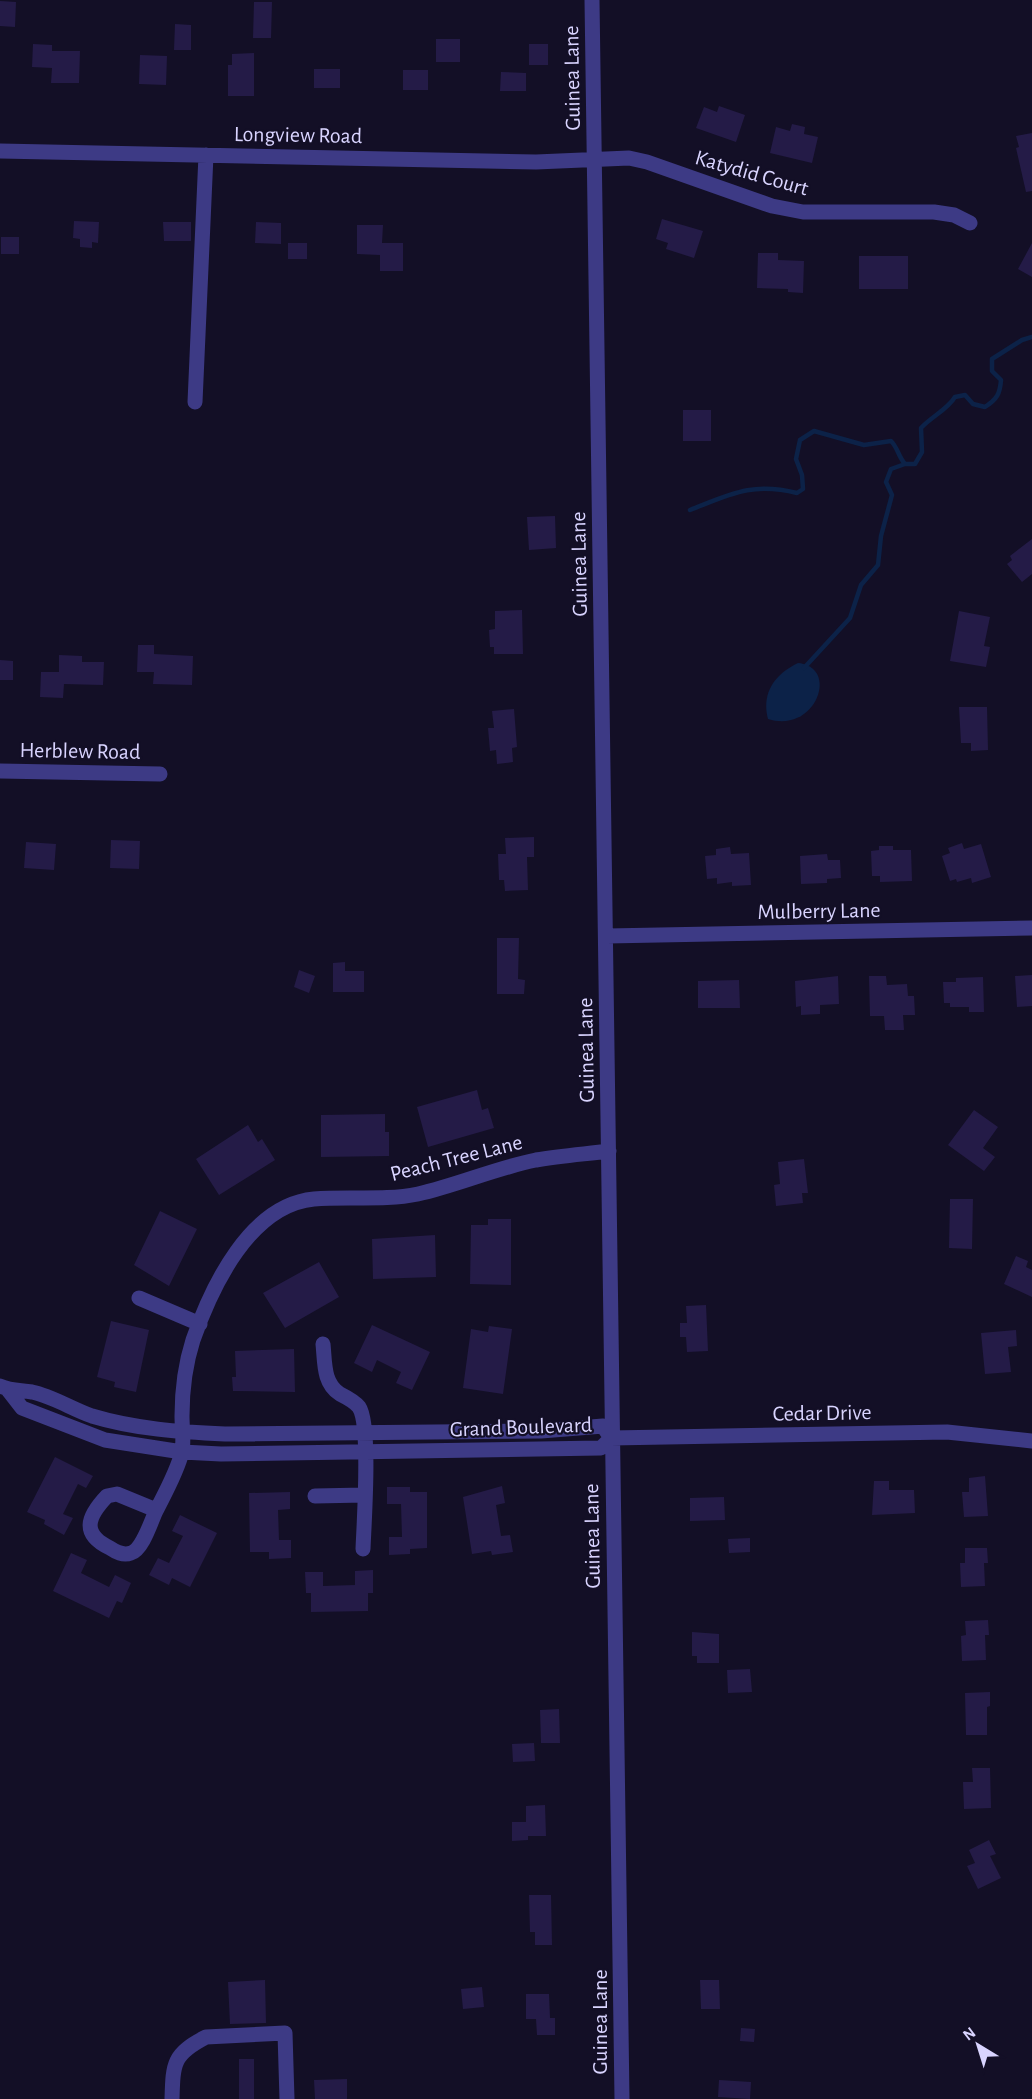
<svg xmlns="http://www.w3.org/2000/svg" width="1032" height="2099" font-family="'Alegreya Sans',sans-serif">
  <rect width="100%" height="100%" fill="#130f26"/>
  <path fill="#0c2248" d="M798,663C840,667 816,734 768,719C761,693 775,674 798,663Z"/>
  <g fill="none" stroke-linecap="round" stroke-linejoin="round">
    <path stroke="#0c2248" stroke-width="4.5" d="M690,510C731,494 752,482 797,493L803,489L802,475L796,459L800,440L814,431L864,445L891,441C898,448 898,456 905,464H915L922,452L921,428C932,416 947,410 955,397L965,395L973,404L985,407C997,399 1000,394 1001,380L992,371V359L1022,340L1032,337
      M804,668L850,618L861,585L878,565L881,536L892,495L886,482L891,469L905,464"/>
  </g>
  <path fill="#241b47" d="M0,1L16,2L15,27L0,26Z
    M254,2H272L271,38H253Z
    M175,24L191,25V50H174Z
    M436,39H460V62H436Z
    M33,44L52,45V51H80L79,83H51L52,68L32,67Z
    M529,44H548V65H529Z
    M254,53V96H228V65H232V54Z
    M140,55L167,56L166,85L139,84Z
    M314,69H340V88H314Z
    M403,70H428V90H403Z
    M501,72L526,73V91H500Z
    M719,106L745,115L736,142L696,128L704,107L717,112Z
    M792,124L805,127L804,134L818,137L812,163L770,153L776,127L790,131Z
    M1032,133V191L1026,192L1016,148L1019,147L1016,136Z
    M662,219L703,231L694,258L666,249L668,243L656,239Z
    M74,221L99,222L98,243L92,242V248L80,247V239L73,238Z
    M163,222H191V241H164Z
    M256,222L281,223V244L255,243Z
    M357,225H383L382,243H403V271H380V255L357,254Z
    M1,237H19V254H1Z
    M288,243H307V259H288Z
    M1032,243V277L1018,269Z
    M758,253H778V260L804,261L803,293L788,292V289L757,288Z
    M859,256H908V289H859Z
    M683,410H711V441H683Z
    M555,516L556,548L529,550L527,517Z
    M1032,539V574L1022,582L1007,564L1012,560L1010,556Z
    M522,610L523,654H494V647H490L489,630L495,629V611Z
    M959,611L990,617L984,646L990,647L986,667L950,661Z
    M138,645H154V654L193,656L192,685L153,684L154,672H137Z
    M59,655L82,656V662H104L103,685L64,684L63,698L40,697L41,672H59Z
    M0,660L13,661V680H0Z
    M959,707H987L988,750L971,751V743H961Z
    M514,709L517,747L512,748L513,762L497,764L496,750L490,751L488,728H494L492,711Z
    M534,837V857H527L528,890L505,891L504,880H499L498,854H506L505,838Z
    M111,840L140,841L139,869L110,868Z
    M26,842L56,844L54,870L24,868Z
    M962,843L964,849L981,844L991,877L972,883L971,878L957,882L956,879L950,881L942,856L950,853L948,848Z
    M879,846H893V850H911L912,881L880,882V876H872L871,851L879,850Z
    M730,847L731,854L749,853L751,885L732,886V882L717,884V878L707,879L705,856L716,855V849Z
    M827,854L828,860H840L841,878L827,879V883L801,884L800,856Z
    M497,938H519L518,979L525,980L524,994H497Z
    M345,962V971H364V992H333V963Z
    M299,970L315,976L309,993L294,987Z
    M1032,975V1006L1017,1007L1015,976Z
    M838,976L839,1004L820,1005V1014L801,1015V1006L796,1007L795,981Z
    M869,976H886L887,985L907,984L908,996H914L915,1015H903L904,1030H885L884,1016H870Z
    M983,977L984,1012H969V1007H950V1003H944L943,982H956V978Z
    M739,980L740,1008H698V981Z
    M477,1090L482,1110L488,1108L494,1128L428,1147L417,1107Z
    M974,1110L998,1127L983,1148L995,1157L984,1171L948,1145Z
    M385,1114V1132H389V1156L321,1157V1115Z
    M248,1125L258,1142L262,1139L275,1160L219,1195L196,1159Z
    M804,1159L808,1193H802L803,1203L776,1206L774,1185L780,1184L778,1162Z
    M950,1199H973L972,1249L949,1248Z
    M160,1211L197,1229L169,1286L134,1265Z
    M488,1219H511V1285L470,1284L471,1225H488Z
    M435,1235L436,1277L373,1279L372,1239Z
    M1016,1256L1028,1261L1026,1267L1032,1270V1297L1004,1284Z
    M319,1262L339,1297L285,1328L263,1293Z
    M706,1305L708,1351L687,1352L686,1337H680V1323H687L686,1306Z
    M111,1321L149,1330L136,1392L114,1387L115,1382L97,1377Z
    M372,1325L430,1352L412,1390L396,1383L401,1372L377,1360L372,1372L354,1363Z
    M489,1326L512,1329L503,1394L463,1388L471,1329L488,1332Z
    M1016,1330L1017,1346L1008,1347L1011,1372L985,1374L981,1333Z
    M294,1349L295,1392L233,1391L232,1377H236L235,1351Z
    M55,1457L93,1476L86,1488L78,1484L63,1514L73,1518L64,1535L44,1524L45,1520L27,1512Z
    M985,1476L988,1516L964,1517L962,1492H969V1478Z
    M874,1481H889V1490H914L915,1513L872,1515Z
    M502,1486L505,1503L496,1505L501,1536L510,1535L513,1552L492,1555L491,1551L472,1554L463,1497Z
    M387,1487H410V1492H427V1548L410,1549V1554L389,1555V1537H402L401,1504H387Z
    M290,1492V1509L278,1510L279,1540H291V1558L269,1559V1552H250L249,1493Z
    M724,1497L725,1520L690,1521V1498Z
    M180,1515L217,1533L190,1587L172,1578L169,1585L149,1575L158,1558L169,1563L183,1536L172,1531Z
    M750,1538V1552L729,1553L728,1539Z
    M965,1548H987L988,1563H984L985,1586L961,1587L960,1563H965Z
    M71,1553L87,1560L81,1573L109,1587L115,1575L131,1583L122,1603L117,1601L109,1618L53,1591Z
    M373,1570V1593H368V1611L311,1612V1593H306L305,1572H323V1586L355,1585V1571Z
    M988,1620L989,1635H985L986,1660L962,1661L961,1636L966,1635L965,1621Z
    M692,1632L719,1634V1663H697V1656H692Z
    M750,1669L752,1692L728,1693L727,1670Z
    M990,1692V1706L987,1707V1735H966L965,1693Z
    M559,1709L560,1743H541L540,1710Z
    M534,1743L535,1761L513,1762L512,1744Z
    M972,1768H990L991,1808L964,1809L963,1782H973Z
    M545,1805L546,1836H528V1840L512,1841V1822H526V1806Z
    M989,1840L996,1854L990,1856L1001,1878L978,1889L967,1866L975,1863L969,1850Z
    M529,1895H551L552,1945H535V1932H530Z
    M265,1980L266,2023L230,2024L228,1982Z
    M700,1980H719L720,2009H701Z
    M482,1987L484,2007L463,2009L461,1989Z
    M526,1994H549L550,2018H555V2035H537L536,2019H526Z
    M741,2028L755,2029L754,2042L740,2041Z
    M239,2059H254V2099H239Z
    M347,2079V2099H315L314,2080Z
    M719,2080L751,2082L750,2099L718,2097Z"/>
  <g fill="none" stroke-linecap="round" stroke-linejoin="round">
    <path stroke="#3d3a85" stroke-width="15" d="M592,0L622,2099
      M0,151L536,162L629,158L647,162L772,206L803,212H934L954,215L970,223
      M195,402L206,155
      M0,771L160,774
      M607,936L1032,928
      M139,1298L200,1324
      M323,1344C325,1363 323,1383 340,1394C346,1397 355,1402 359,1407C371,1425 364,1522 363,1549
      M0,1386C11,1391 20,1390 32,1392C52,1396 72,1409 92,1416C135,1429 180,1432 225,1434L541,1431L603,1426L611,1438
      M8,1390L22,1408L105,1440L182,1452L221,1454L601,1448L611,1438
      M611,1438L947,1432L1032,1441
      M315,1496L364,1495
      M156,1510L117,1494L107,1496C87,1517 81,1534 110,1548C116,1552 123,1556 131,1553C143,1549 151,1521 156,1511C165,1493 177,1472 182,1452C184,1442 182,1427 182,1416C182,1390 185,1365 193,1340C212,1286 250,1205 314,1199C349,1196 384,1201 418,1194C458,1185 496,1168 536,1160C560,1156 585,1154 609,1151
      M172,2099C173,2063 173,2054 206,2037L285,2033L287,2099"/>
  </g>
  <g text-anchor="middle" stroke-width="4.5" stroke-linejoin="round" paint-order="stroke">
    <g font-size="22" fill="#d9d4ff" stroke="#130f26">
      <text transform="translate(571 78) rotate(-91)" y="8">Guinea Lane</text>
      <text transform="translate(298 134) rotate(1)" y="8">Longview Road</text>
      <text transform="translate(752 172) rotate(16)" y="8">Katydid Court</text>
      <text transform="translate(578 564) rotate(-91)" y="8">Guinea Lane</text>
      <text transform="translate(80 750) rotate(1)" y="8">Herblew Road</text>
      <text transform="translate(819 910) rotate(-1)" y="8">Mulberry Lane</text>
      <text transform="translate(585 1050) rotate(-91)" y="8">Guinea Lane</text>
      <text transform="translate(456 1157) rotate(-14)" y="8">Peach Tree Lane</text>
      <text transform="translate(822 1412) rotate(-1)" y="8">Cedar Drive</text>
      <text transform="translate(521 1426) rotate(-2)" y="8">Grand Boulevard</text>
      <text transform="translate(591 1536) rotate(-91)" y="8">Guinea Lane</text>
      <text transform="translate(599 2022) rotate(-90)" y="8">Guinea Lane</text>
    </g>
  </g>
  <g transform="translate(978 2045) rotate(322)" stroke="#130f26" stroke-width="4.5" paint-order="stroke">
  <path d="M0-4.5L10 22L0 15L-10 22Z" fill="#d9d4ff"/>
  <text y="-9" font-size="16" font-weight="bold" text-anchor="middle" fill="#d9d4ff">N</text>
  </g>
</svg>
